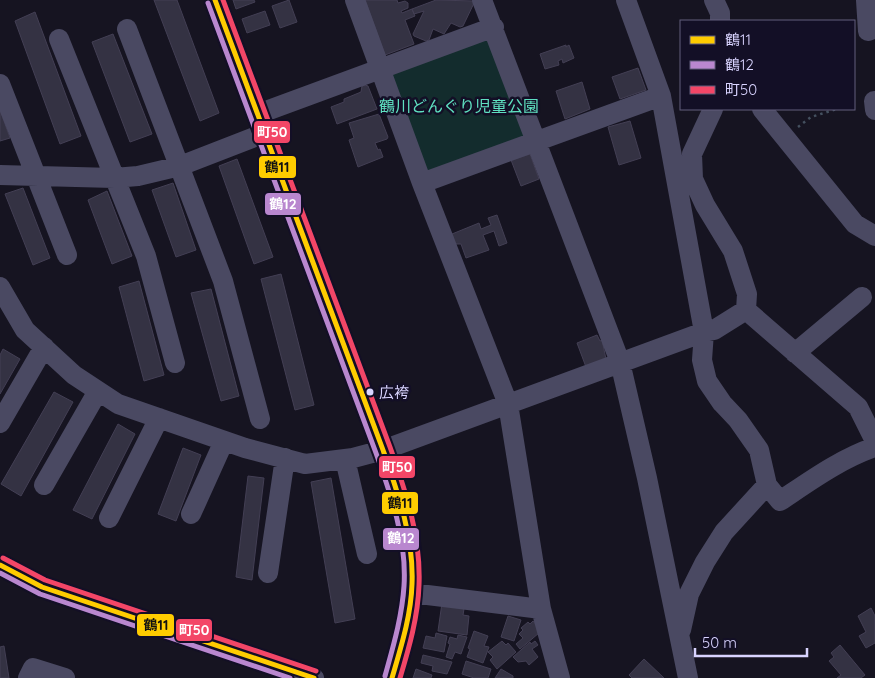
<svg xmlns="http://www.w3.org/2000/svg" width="875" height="678" font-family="Quicksand,'Noto Sans JP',sans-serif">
  <rect width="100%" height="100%" fill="#161421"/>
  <path fill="#132c2d" d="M491,30L531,141L425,178L386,71Z"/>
  <path fill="#343243" stroke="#433f54" d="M154,0H177L219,113L200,121Z
    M233,0H254L255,2L236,9Z
    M289,0L297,22L280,28L272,6Z
    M365,0H397L398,3L405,1L408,3V8L401,11L402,13L412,9L415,16L405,20L414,44L385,55Z
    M436,0L475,1L463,26L460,27L451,23L444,34L433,29L429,40L426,41L414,36L413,34L424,11L414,14L412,9Z
    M265,11L270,25L247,33L242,19Z
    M35,12L81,136L60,144L15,21Z
    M113,34L152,134L130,142L92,42Z
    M566,45V47L569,45L574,58L563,63L562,59L558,61L559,65L545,69L540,54Z
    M638,68L646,90L620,99L612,77Z
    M582,82L590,109L565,119L556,91Z
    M365,85L368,86L377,109L337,124L331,107L344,102V99L361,92L362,86Z
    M0,110L10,138L0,141Z
    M379,114L388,137L387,139L375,143L378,150L380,149L383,157L358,167L349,140L354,138L349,123Z
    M630,121L641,158L619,165L608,127Z
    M530,154L539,179L521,186L511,160Z
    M237,159L273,257L254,264L219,166Z
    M173,183L196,250L176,257L152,190Z
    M23,188L50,258L33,265L5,194Z
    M107,191L132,256L112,264L88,200Z
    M497,215L507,243L499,246L494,231L483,235L489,250L466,258L461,244H455L452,234L479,223L481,229L491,225L488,218Z
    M281,274L314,405L295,410L261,279Z
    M139,281L164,375L144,381L119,287Z
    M211,289L239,396L221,401L191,293Z
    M597,335L600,341L602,340L606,359L586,367L577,343Z
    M3,349L20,359L0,394V355Z
    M54,392L73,402L21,496L1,484Z
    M118,424L135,434L92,519L73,510Z
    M183,448L201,455L176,521L158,514Z
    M248,476L264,478L252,580L236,577Z
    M331,478L355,619L335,623L311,482Z
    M442,603L464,609L463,615L469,616L467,635L438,631Z
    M871,608L875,616V643L866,648L859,636L866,632L858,616Z
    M508,616L521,620L514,641L501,637Z
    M533,621L539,628V633L520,649L516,644L523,638L519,634L523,630L521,628L528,622L530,624Z
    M474,631L488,636L484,646L489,647L483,663L467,657L470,649L468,648Z
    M436,633L447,636L444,652L423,648L426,636L435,638Z
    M458,635L467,637L461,654L455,652L452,659L446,657L450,644L448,643L450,637L457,639Z
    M502,641L506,645L508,643L516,652L497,669L490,660L493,657L488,652Z
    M535,641L538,645L532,649L538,657L529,665L526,661L518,662L513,657L530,642L531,644Z
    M840,645L865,675L861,678H837L841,675L829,661L834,657L831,653Z
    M4,646L9,678H0V647Z
    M423,655L452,662L447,674L432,671L433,666L421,663Z
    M644,659L664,678H632L629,675Z
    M466,661L491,669L488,678H474L462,674Z
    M416,669L432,675L431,678H413Z
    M501,669L513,676V678H495Z"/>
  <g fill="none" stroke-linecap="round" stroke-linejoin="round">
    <path stroke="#44505f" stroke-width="2.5" stroke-dasharray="2.5 4" stroke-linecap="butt" d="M798,127L811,117L837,109"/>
    <path stroke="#4a4962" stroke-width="20" d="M215,0L383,450C397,489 411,530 412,572C413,608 402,644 392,678
      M355,0L422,183L508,404L541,609L560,678
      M482,0L620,362L647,478L688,678
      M626,0L661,96L704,332L702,360L707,381L722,403L738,420L759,450L767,485L780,501C810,481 840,459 875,447
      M714,0L720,13V21
      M866,0L868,31L875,28
      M127,29L223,281L260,419
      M59,39L146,256L175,363
      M0,84L67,255
      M875,101H874L875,110
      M762,109L855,224L875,236
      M258,114L494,27
      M0,175L114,178L138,176L180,166L265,133
      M422,183L661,96
      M0,287L25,330L74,375L118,404L245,448L305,464L353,458L383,450L704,332L714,330L746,310L747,294L733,251L705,205L693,179L692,154L713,109
      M746,310L858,407L875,441
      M795,353L862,297
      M0,423L44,347
      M345,459L367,554
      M44,485L98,391
      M191,514L224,441
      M109,518L159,418
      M0,565L42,587L108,610L314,678
      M268,573L285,458
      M411,593L541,609
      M681,630L689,594L705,562L724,532L767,485
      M28,678L33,668L65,678"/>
    <defs>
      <path id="bus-1" d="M215,0L383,450C398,493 414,538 412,584C411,616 401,647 392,678
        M0,565L42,587L314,678"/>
      <path id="bus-2" d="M208,3L376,453C391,495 407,540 404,586C402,617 393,647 385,676
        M0,573L40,594L290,678"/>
      <path id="bus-3" d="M223,0L390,447C406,492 421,537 419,585C418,617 409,648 400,678
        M3,558L45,580L316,671"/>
    </defs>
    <use href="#bus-1" stroke="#130f26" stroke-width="9"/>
    <use href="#bus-2" stroke="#130f26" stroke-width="9"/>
    <use href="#bus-3" stroke="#130f26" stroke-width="9"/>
    <use href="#bus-1" stroke="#fc0" stroke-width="5"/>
    <use href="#bus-2" stroke="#b987cf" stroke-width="5"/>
    <use href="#bus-3" stroke="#f34667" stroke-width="5"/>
  </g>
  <circle fill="#d9d4ff" stroke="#130f26" stroke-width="2" cx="370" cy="392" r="4.5"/>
  <g text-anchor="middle" stroke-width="5" stroke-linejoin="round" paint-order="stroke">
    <g font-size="15" fill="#d9d4ff" stroke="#130f26" text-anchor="start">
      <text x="379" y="398">広袴</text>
    </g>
    <g font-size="16" fill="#5fe0c0" stroke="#130f26">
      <text x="459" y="112">鶴川どんぐり児童公園</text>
    </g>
  </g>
  <g stroke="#130f26" stroke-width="2">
    <rect x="253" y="120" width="38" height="24" rx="5" fill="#f34667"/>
    <rect x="258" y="155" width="39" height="24" rx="5" fill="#fc0"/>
    <rect x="264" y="192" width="38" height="24" rx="5" fill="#b987cf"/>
    <rect x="378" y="455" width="38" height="24" rx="5" fill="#f34667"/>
    <rect x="381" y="491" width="38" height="24" rx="5" fill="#fc0"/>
    <rect x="382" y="527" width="38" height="24" rx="5" fill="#b987cf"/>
    <rect x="136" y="613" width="39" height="24" rx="5" fill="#fc0"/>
    <rect x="175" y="618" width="38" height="24" rx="5" fill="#f34667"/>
  </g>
  <g font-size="14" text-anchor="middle" font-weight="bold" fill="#fff">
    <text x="272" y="137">町50</text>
    <text x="283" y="209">鶴12</text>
    <text x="397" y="472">町50</text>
    <text x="401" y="543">鶴12</text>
    <text x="194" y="635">町50</text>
  </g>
  <g font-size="14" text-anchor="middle" font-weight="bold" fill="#111">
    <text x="277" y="172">鶴11</text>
    <text x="400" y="508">鶴11</text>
    <text x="156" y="630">鶴11</text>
  </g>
  <rect x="680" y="20" width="175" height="90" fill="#130f26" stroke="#625e7d"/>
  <rect x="690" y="36" width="25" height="8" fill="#ffcc00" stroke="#625e7d"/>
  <text x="725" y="45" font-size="15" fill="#d9d4ff">鶴11</text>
  <rect x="690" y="61" width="25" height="8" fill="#b987cf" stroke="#625e7d"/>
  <text x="725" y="70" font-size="15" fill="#d9d4ff">鶴12</text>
  <rect x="690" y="86" width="25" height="8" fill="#f34667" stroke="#625e7d"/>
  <text x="725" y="95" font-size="15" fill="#d9d4ff">町50</text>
  <path d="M695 648v8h112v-8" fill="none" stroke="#d9d4ff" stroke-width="2.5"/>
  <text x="702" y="648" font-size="15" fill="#d9d4ff" stroke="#130f26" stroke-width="4" paint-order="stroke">50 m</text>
</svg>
